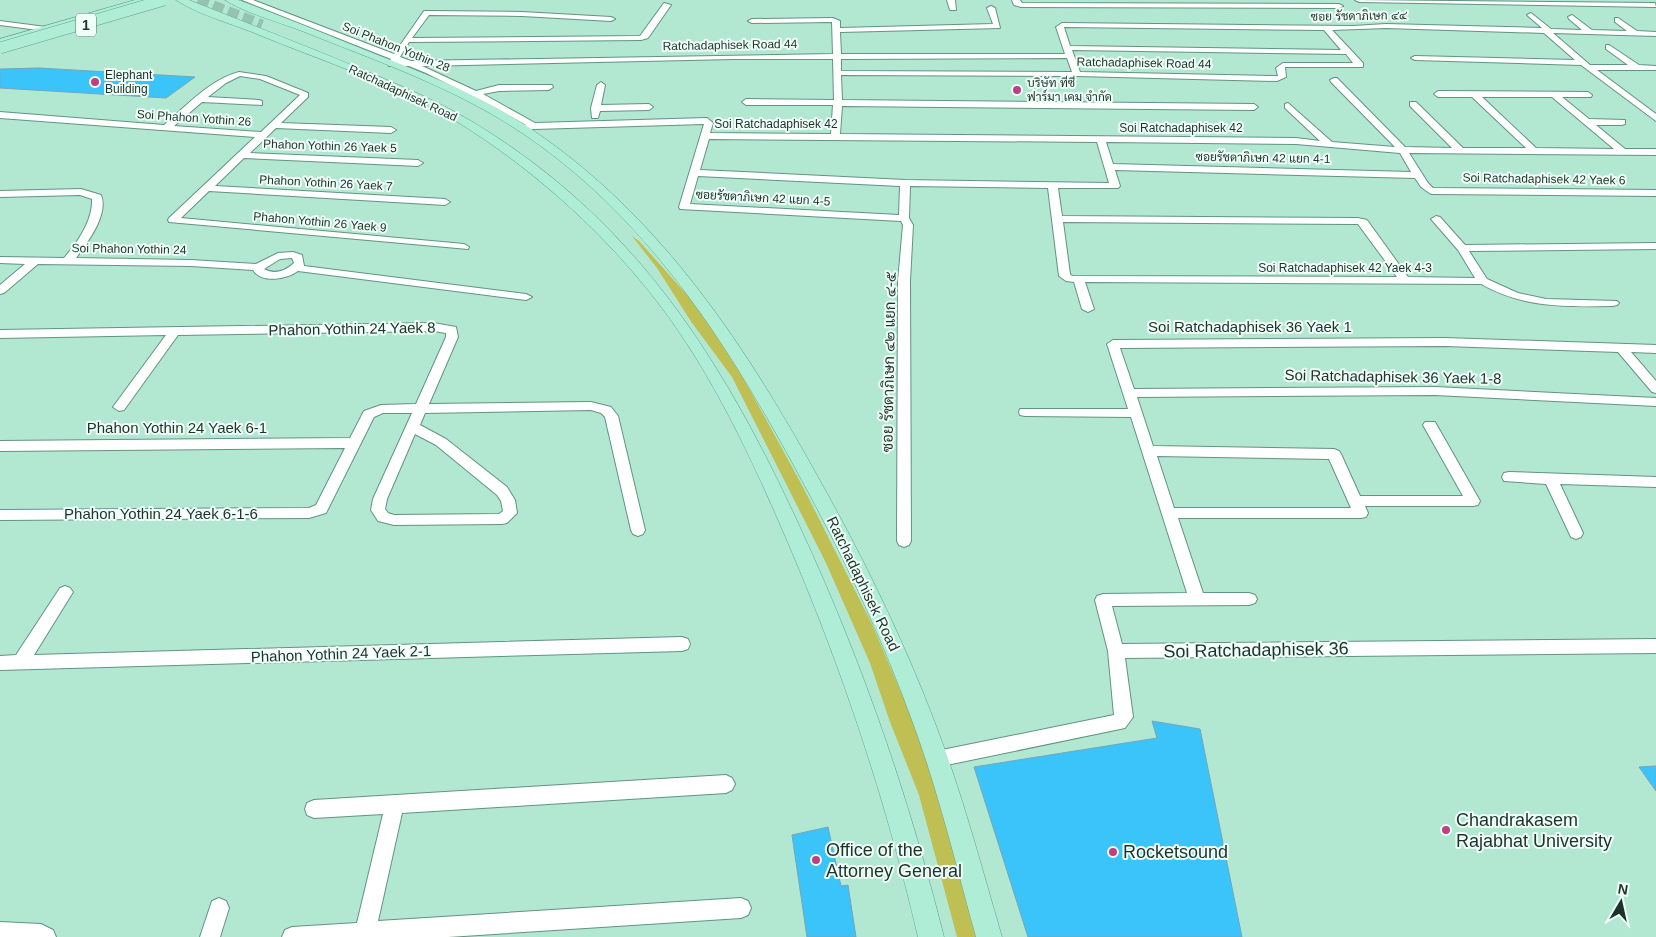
<svg xmlns="http://www.w3.org/2000/svg" width="1656" height="937" font-family="Arial,Sarabun,sans-serif">
  <rect width="100%" height="100%" fill="#b2e7d2"/>
  <path fill="#c0bf54" d="M632,236L639,241L688,296L721,337L803,487L872,624L920,737L978,937H957L919,795L890,722L870,663L826,563L732,377L692,323L657,268Z"/>
  <path fill="#3ac4f9" stroke="#74a5bb" d="M39,68L195,77L166,98L0,88V69Z
    M1152,721L1200,729L1242,937H1028L974,767L1157,738Z
    M1656,766V791L1639,767Z
    M828,827L841,886L848,885L856,937H807L792,835Z"/>
  <g fill="none" stroke-linecap="round" stroke-linejoin="round">
    <path stroke="#94c3b0" stroke-width="11" stroke-dasharray="11 5" stroke-linecap="butt" d="M198,0L262,25"/>
    <defs>
      <path id="minor" d="M242,0H253L394,54L424,11H427L522,12L611,17L615,19L611,21L522,16L429,15L412,38L640,36L664,3L671,5L648,38L641,40L409,42L400,57L411,61L833,54L832,22L752,23L748,21L752,19L833,18L840,21V28L993,24L987,8L991,6L995,8L1000,28L840,32L841,54H1065L1056,27L1062,23L1353,26L1386,24L1542,28L1527,15L1531,13L1551,29L1582,30L1569,19L1568,17L1572,15L1592,30L1627,31L1615,22V18H1618L1637,31L1656,32V36L1553,33L1590,65H1628L1606,49V45H1609L1639,65L1656,66V70H1597L1656,114V121L1581,65L1415,60L1411,58L1415,56L1575,60L1544,33L1386,28L1332,30L1363,63V67H1285L1286,77L1277,81L1077,76L841,75L842,100L1254,104L1258,107L1254,110L842,106L840,134L1296,138L1320,141L1285,108V104L1288,103L1332,142L1395,147L1331,82L1330,80L1334,78H1337L1405,147L1452,148L1410,106V102H1416L1463,148H1526L1472,97H1438L1434,94L1438,91L1588,92L1592,95L1591,97H1562L1589,119L1625,120V124L1622,125H1596L1625,149H1656V155L1409,153L1428,183L1433,188L1656,190V196L1431,194L1421,187L1415,178L1115,170L1120,186L1118,188H1058L1062,216L1358,218L1367,220L1408,277L1475,278L1458,250L1431,219L1436,216L1440,217L1465,245L1656,243V249L1469,251L1487,279L1518,293L1546,299L1617,301L1619,303L1617,305L1613,306C1566,307 1523,308 1481,284L1085,282L1094,309L1088,312L1082,309L1074,282L1066,281L1059,276L1048,188L910,186L909,218L913,225L910,281L911,541L909,545L904,547L899,545L897,541L898,281L903,225L901,221L680,209L679,207L704,124L534,129L520,131V127L526,125L496,108L426,73L409,66H389L388,64L391,59ZM1064,27L1324,30L1341,50L1070,46ZM1072,50L1346,54L1353,63H1283L1276,68L1278,76H1276L1080,72ZM1067,58L1072,72L841,71V59ZM733,59H833L834,100L746,99L742,102L746,105H833L831,134L710,133L713,123L707,118L535,123L483,94L499,91L549,90L553,87L552,85H499L476,91L422,66ZM1482,97H1552L1614,149L1536,148ZM709,139L1097,142L1109,183L905,180L700,170ZM1106,142L1296,144L1400,153L1411,172L1113,164ZM698,176L900,186L899,215L690,204ZM1063,222L1358,224L1397,277L1072,276L1070,274Z
        M947,0H955L956,10H950Z
        M1012,0H1020L1022,3L1339,4L1343,6L1339,8L1021,7L1014,5Z
        M1355,0L1655,3L1656,7L1359,2Z
        M0,21L46,27L50,29L46,31L0,25Z
        M239,72L266,76L308,93V97L281,123L391,127L396,130L391,133L276,128L250,153L418,160L423,163L418,166L244,158L215,186L445,199L450,202L445,205L209,191L181,218L464,244L469,247L468,249L169,222L168,220L169,218L255,137L0,118V112L164,125C186,106 211,79 239,72ZM240,76L260,79L300,95L261,132L174,126L202,102L262,105V101L259,100L208,97L226,83Z
        M601,82L605,85L601,105L649,104L653,107L649,110L600,111L598,118H592L591,108L597,85Z
        M81,189L101,195C109,215 87,243 76,258L191,260L256,264L278,253L293,252L302,255L304,266L526,294L532,297L526,300L298,271C287,279 262,284 253,270L191,266L38,264L4,293L0,294V285L25,264L0,263V257L64,258C78,242 93,220 92,199L80,195L0,197V191ZM292,258L294,263C285,271 275,275 264,269L280,259Z
        M434,323L456,327L458,337L429,404L591,402L611,407L618,416L645,530L643,534L638,536L633,534L631,530L605,417L601,413L591,410L425,413L420,425L446,439L507,487L515,500L517,513L507,523L502,524L394,525L378,521L371,510L373,499L412,413H383L374,417L326,513L309,518L0,520V510L309,508L316,505L345,448L0,451V441L350,438L364,411L381,405L416,404L446,337V333L434,331L178,335L124,410L119,411L113,407L166,335L0,338V330ZM415,434L436,445L497,495L501,501L503,511L499,514L394,515L388,513L385,509L387,499Z
        M1445,338L1656,345V353L1631,352L1656,381V393L1652,392L1618,352L1445,346L1120,348L1134,389L1435,387L1656,398V406L1435,395L1137,397L1153,446L1334,449L1339,451L1341,454L1360,496H1463L1423,425L1425,422H1435L1480,501L1478,505L1473,506H1365L1368,513L1366,517L1361,518H1178L1203,593H1249L1255,595L1257,599L1255,603L1249,605L1112,606L1122,644L1656,639V653L1125,658L1133,717L1125,728L937,767L931,765L928,759L931,753L937,751L1114,715L1108,651L1095,600L1097,596L1103,594L1187,593L1131,417L1025,416L1020,415L1019,412L1020,409H1128L1107,344L1113,340ZM1157,456L1329,459L1351,508H1174Z
        M1509,472L1656,477V487L1560,484L1583,533L1581,537L1576,539L1571,537L1546,484L1504,481L1502,477L1504,473Z
        M65,586L70,588L73,592L34,655L682,637L688,639L690,644L688,649L682,651L0,670V656L16,655L60,588Z
        M726,775L732,778L735,784L732,790L726,793L402,813L378,921L741,898L748,901L751,908L748,915L741,918L448,937H282L285,930L292,927L357,923L383,814L314,818L307,815L305,809L307,803L314,800Z
        M219,898L226,901L229,908L220,937H200L212,901Z
        M0,922L41,924L53,930L56,937H0Z"/>
      <path id="major" d="M135,0H150L0,45V39Z
        M176,0H189C246,23 304,45 361,69C399,85 436,100 471,121C645,225 733,377 813,556C868,679 911,806 944,937H918C886,800 842,668 786,538C751,457 713,375 659,304C606,235 540,175 467,128C402,86 324,62 252,32C229,23 197,14 176,0Z
        M225,0H238C284,17 330,36 375,54C426,74 479,95 525,125C655,210 740,337 814,470C860,551 902,636 935,723C962,793 981,865 1002,937H976C956,865 939,793 913,723C882,637 843,555 799,475C727,342 645,213 516,129C450,86 374,60 302,31C279,22 245,13 225,0Z"/>
    </defs>
    <use href="#minor" stroke="#619481" stroke-width="2"/>
    <use href="#major" stroke="#59a48a" stroke-width="1"/>
    <use href="#minor" fill="#fff" fill-rule="evenodd"/>
    <use href="#major" fill="#afedd7" fill-rule="evenodd"/>
    <path stroke="#668b7c" stroke-width="2.5" stroke-dasharray="4 4" stroke-linecap="butt" d="M0,46L158,0"/>
    <defs>
      <path id="major-bridge" d="M0,48L164,0"/>
    </defs>
    <use href="#major-bridge" stroke="#59a48a" stroke-width="12" stroke-linecap="butt"/>
    <use href="#major-bridge" stroke="#afedd7" stroke-width="11"/>
  </g>
  <g fill="#be3e88" stroke="#effef8" stroke-width="2">
    <circle cx="95" cy="82" r="5"/>
    <circle cx="1017" cy="90" r="5"/>
    <circle cx="1446" cy="830" r="5"/>
    <circle cx="1113" cy="852" r="5"/>
    <circle cx="816" cy="860" r="5"/>
  </g>
  <g text-anchor="middle" stroke-width="4" stroke-linejoin="round" paint-order="stroke">
    <g font-size="12" fill="#1d322a" stroke="#effef8">
      <text transform="translate(1359 16) rotate(-1)" y="4">ซอย รัชดาภิเษก ๔๔</text>
      <text transform="translate(730 45) rotate(-1)" y="4">Ratchadaphisek Road 44</text>
      <text transform="translate(396 47) rotate(22)" y="4">Soi Phahon Yothin 28</text>
      <text transform="translate(1144 63) rotate(1)" y="4">Ratchadaphisek Road 44</text>
      <text transform="translate(403 93) rotate(25)" y="4">Ratchadaphisek Road</text>
      <text transform="translate(194 118) rotate(4)" y="4">Soi Phahon Yothin 26</text>
      <text x="776" y="128">Soi Ratchadaphisek 42</text>
      <text x="1181" y="132">Soi Ratchadaphisek 42</text>
      <text transform="translate(330 146) rotate(2)" y="4">Phahon Yothin 26 Yaek 5</text>
      <text transform="translate(1263 158) rotate(1)" y="4">ซอยรัชดาภิเษก 42 แยก 4-1</text>
      <text transform="translate(1544 179) rotate(1)" y="4">Soi Ratchadaphisek 42 Yaek 6</text>
      <text transform="translate(326 183) rotate(3)" y="4">Phahon Yothin 26 Yaek 7</text>
      <text transform="translate(763 198) rotate(3)" y="4">ซอยรัชดาภิเษก 42 แยก 4-5</text>
      <text transform="translate(320 222) rotate(5)" y="4">Phahon Yothin 26 Yaek 9</text>
      <text transform="translate(129 249) rotate(1)" y="4">Soi Phahon Yothin 24</text>
      <text x="1345" y="272">Soi Ratchadaphisek 42 Yaek 4-3</text>
    </g>
    <g font-size="12" fill="#1d322a" stroke="#effef8" text-anchor="start">
      <text x="105" y="79">Elephant<tspan x="105" dy="14">Building</tspan></text>
      <text x="1027" y="87">บริษัท ทีซี<tspan x="1027" dy="14">ฟาร์มา เคม จำกัด</tspan></text>
    </g>
    <rect fill="#effef8" stroke="#5c6f68" stroke-width="1" x="76" y="13.5" width="20" height="23" rx="4"/>
    <g font-size="14" font-weight="bold" fill="#1d322a">
      <text x="86" y="30">1</text>
    </g>
    <g font-size="15" fill="#1d322a" stroke="#effef8">
      <text x="1250" y="332">Soi Ratchadaphisek 36 Yaek 1</text>
      <text transform="translate(352 329) rotate(-1)" y="5">Phahon Yothin 24 Yaek 8</text>
      <text transform="translate(889 362) rotate(-89)" y="5">ซอย รัชดาภิเษก ๔๒ แยก ๔-๕</text>
      <text transform="translate(1393 377) rotate(1)" y="5">Soi Ratchadaphisek 36 Yaek 1-8</text>
      <text x="177" y="433">Phahon Yothin 24 Yaek 6-1</text>
      <text x="161" y="519">Phahon Yothin 24 Yaek 6-1-6</text>
      <text transform="translate(863 584) rotate(64)" y="5">Ratchadaphisek Road</text>
      <text transform="translate(341 654) rotate(-2)" y="5">Phahon Yothin 24 Yaek 2-1</text>
    </g>
    <g font-size="18" fill="#1d322a" stroke="#effef8">
      <text transform="translate(1256 650) rotate(-1)" y="6">Soi Ratchadaphisek 36</text>
    </g>
    <g font-size="18" fill="#1d322a" stroke="#effef8" text-anchor="start">
      <text x="1456" y="826">Chandrakasem<tspan x="1456" dy="21">Rajabhat University</tspan></text>
      <text x="826" y="856">Office of the<tspan x="826" dy="21">Attorney General</tspan></text>
      <text x="1123" y="858">Rocketsound</text>
    </g>
  </g>
  <g transform="translate(1621 902) rotate(9)" stroke="#effef8" stroke-width="4" paint-order="stroke">
  <path d="M0-4L9 19L0 12L-9 19Z" fill="#1d322a"/>
  <text y="-8" font-size="14" font-weight="bold" text-anchor="middle" fill="#1d322a">N</text>
  </g>
</svg>
